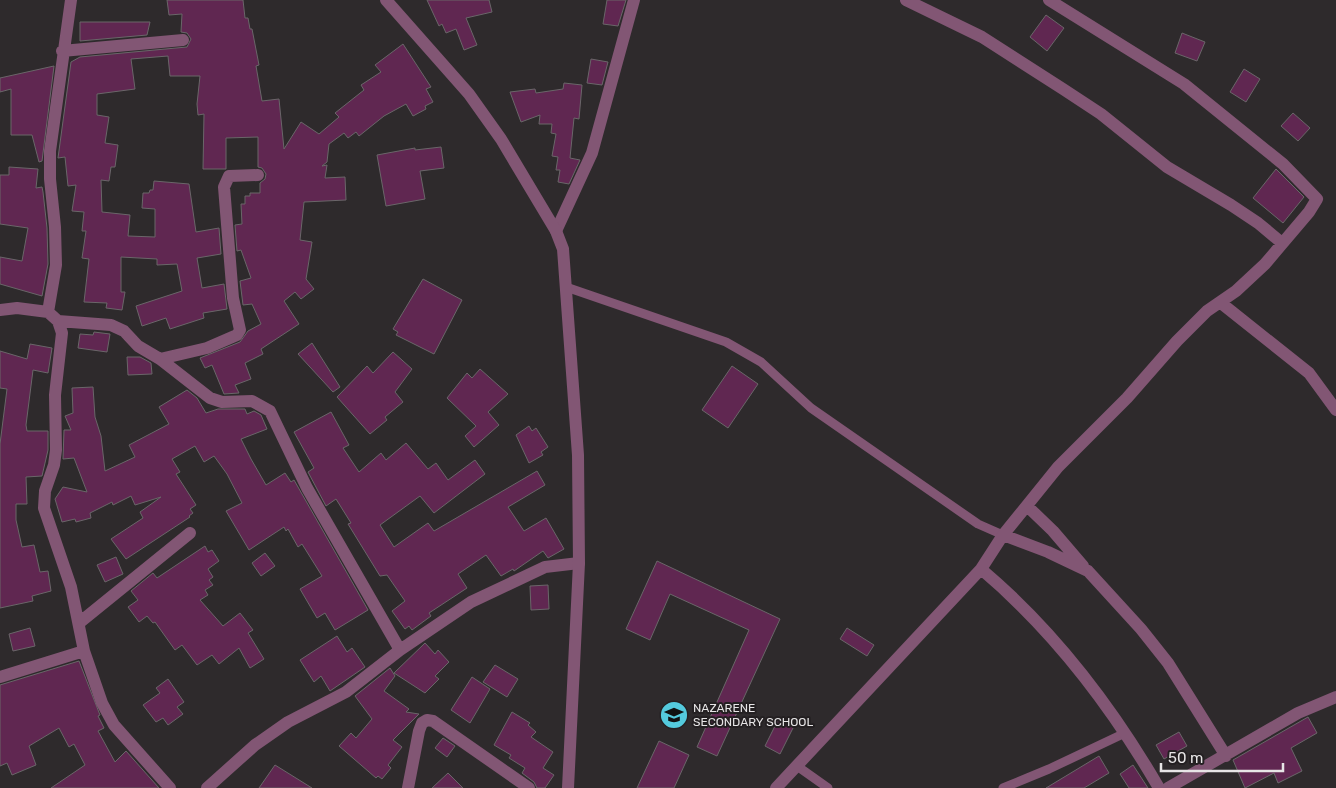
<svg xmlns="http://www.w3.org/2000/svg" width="1336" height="788" font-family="Rubik,sans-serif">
  <rect width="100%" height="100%" fill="#2e2a2c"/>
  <path fill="#602751" stroke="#6a6669" d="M167,0H243L245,18H248L250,29H252L259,65L256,66L262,101L279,99L284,149L301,122L319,134L339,117L335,113L364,90L361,85L381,72L375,65L403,44L431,87L426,89L433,102L425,106L426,109L413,116L406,104L384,116L359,136L356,132L348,138L344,133L329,144L327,162L322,166L327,165L325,178L345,177L346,200L304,202L300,240L312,242L306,279L314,289L301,299L295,292L284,301L299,324L261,349L263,354L245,363L251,379L235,385L239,393L224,394L212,365L205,368L200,358L240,342L248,331L261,324L252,304L243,305L240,281L251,278L241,250L237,251L235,225L242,224L241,204H245V196H250V193H260V183L265,179L266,174L262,168L258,167V137L226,138V169H203L204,114L198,115L197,104L200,76H170L168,56L131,59L135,89L97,94V115L109,117L105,143L118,145L115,167H111L109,181L101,180L102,212L130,215L128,236L155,237V209L142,208L143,193H149L150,190H153L154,181L189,184L196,232L219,228L221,254L197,258L202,288L224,284L227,309L203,313L204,318L170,329L166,318L142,326L136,306L182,291L177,264L157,265V259L121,257V292H125L122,310L106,308L107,303L84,302L89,259L82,258L86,231H82L84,212L72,211L76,185L68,186L65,157L58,158L71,62L80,57L187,47L191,39L187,33L181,32L182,14L169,15Z
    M427,0H489L492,12L466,18L477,45L464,50L456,29L446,33L442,24L439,26Z
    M607,0H626L618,26L603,24Z
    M1046,15L1064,28L1047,51L1030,37Z
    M80,22H150L147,35L80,41Z
    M1182,33L1205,42L1197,61L1175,53Z
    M591,59L608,62L602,85L587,83Z
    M54,66L42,161L39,162L32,135H11V89L0,92V78Z
    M1244,69L1260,79L1246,102L1230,92Z
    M564,83L582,85L579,119L574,118L570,158L580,160L569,184L558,182L560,170H556L558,157L552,156L556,134L551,133L552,124H539L540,115L521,122L510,92L535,89L536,93L563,89Z
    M1293,113L1310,128L1298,141L1281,126Z
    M441,147L444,168L420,171L425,199L386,206L377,155L415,148V150Z
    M9,167L38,169L36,188L42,187L43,192L47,228L48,264L42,296L0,284V257L22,261L28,228L0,224V175H9Z
    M1276,169L1304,197L1283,223L1253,198Z
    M423,279L462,300L434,354L396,335L398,332L393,329Z
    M94,332L110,334L107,352L78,348L80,334L93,335Z
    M312,343L340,387L333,392L298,354Z
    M30,344L52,348L48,373L33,370L26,425L27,431H48V450L42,476L26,477L27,504H16V520L22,547L34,545L40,572L48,571L51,591L32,596L33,601L0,608V444L7,389L0,388V351L27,359Z
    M393,352L412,369L395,392L403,402L385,417L387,420L370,434L337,397L367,366L373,373Z
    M127,357H140L151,363L152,374L128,375Z
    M732,366L758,384L728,428L702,410Z
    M480,369L508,394L488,412L499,425L474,447L465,436L476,426L447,398L467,373L472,378Z
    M93,387L95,417L101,436L105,471L135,457L129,445L169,424L159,407L187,390L197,398L206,413L218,409H245L247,414L254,411L261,415L267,429L241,439L251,459L266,485L285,473L291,482L294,480L368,610L335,630L325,613L317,618L300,589L322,576L302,544L298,547L288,529L286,531L284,527L249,550L226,511L242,503L227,474L214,456L204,462L195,446L172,459L180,472L176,474L196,505L190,509L193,513L189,516L190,517L126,559L111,539L143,518L140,512L161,497L135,505L131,496L113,505L112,502L90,513L91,518L76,522L75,519L62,522L55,499L63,487L87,492L74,458L63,459L64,430H71L65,416L73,413L72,388Z
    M331,412L349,445L343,448L359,472L381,453L386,460L406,443L428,469L436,463L448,480L475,460L485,474L434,513L420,496L380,525L394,547L428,523L434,531L537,471L545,485L508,507L524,531L546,518L564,549L548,558L543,551L514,571L513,569L501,576L486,555L458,574L467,588L429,613L431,616L412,630L409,626L405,629L392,611L405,601L387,575L380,576L348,524L351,523L336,499L326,506L308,472L314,468L294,432Z
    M529,426L532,431L536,428L548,447L541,452L543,455L529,463L516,435Z
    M205,546L208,552L212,550L219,561L208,569L213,577L209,580L213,585L205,590L208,595L200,600L223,626L240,613L253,630L248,633L264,659L250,668L239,648L219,664L212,655L197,665L182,645L175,650L155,622L153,623L147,616L139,622L128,607L138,600L131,591L153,573L157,578Z
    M265,553L275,566L261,576L252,563Z
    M116,557L123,574L105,582L97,565Z
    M657,561L780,619L717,756L697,747L749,630L670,594L650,640L626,629Z
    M548,585L549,609L531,610L530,586Z
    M30,628L35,646L13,651L9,634Z
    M847,628L874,645L867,656L840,639Z
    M337,636L347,652L352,648L365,667L330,691L321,676L314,682L300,660Z
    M425,643L435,654L438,650L449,662L435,676L439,679L425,693L394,673Z
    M79,661L100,715L98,716L104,728L98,731L115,762L126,751L159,788H51L85,765L74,744L69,747L59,728L29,746L36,765L12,775L7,763L0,766V685Z
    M495,665L518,679L507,697L483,682Z
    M390,668L395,676L384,691L409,709L406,712L419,714L393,740L402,747L388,765L391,768L382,779L378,776L376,778L339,746L351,733L356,738L372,719L355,696Z
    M472,677L490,689L470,723L451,710Z
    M168,679L184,702L177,707L183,714L168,725L163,718L156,722L143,705L160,693L156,688Z
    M512,712L530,723L528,725L536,732L531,737L553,752L543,768L554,775L545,788H537L534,782L522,773L525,768L509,758L511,755L494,745Z
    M1308,717L1317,733L1291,748L1302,771L1278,783L1274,773L1245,788L1233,760Z
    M779,718L794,726L780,754L765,746Z
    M1179,732L1187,746L1164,759L1156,745Z
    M443,738L455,746L447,757L435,748Z
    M659,741L689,755L674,788H637Z
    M1099,756L1109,773L1084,788H1046Z
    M275,765L312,788H259Z
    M1133,765L1148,788H1129L1120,774Z
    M448,773L463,788H432Z"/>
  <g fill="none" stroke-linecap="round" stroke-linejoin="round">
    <path stroke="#825674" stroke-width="9" d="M566,287L726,342L761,362L811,408L978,524L1003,535
      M797,766L828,788
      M1003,788L1049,769L1125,733"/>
    <path stroke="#825674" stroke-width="12" d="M906,0L982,37L1063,89L1101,114L1167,167L1231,205L1258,223L1282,243
      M62,51L183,40
      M556,231L592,153L634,0
      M1221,303L1309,373L1336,410
      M0,310L17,308L48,312L58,321L62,333L55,395L56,450L54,465L45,491L44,508L71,587L84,651L102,703L114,725L170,788
      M48,312L56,265L55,227L50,179V151L71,0
      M58,321L111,325L124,331L138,346L160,359L210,398L222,402L252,401L270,411L307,488L400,650
      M160,359L207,348L237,335L240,330L233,298L224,187L229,176L258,175
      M1027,506L1053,531L1083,566
      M1003,535L1048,552L1088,571L1141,629L1168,663L1226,756
      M981,569C1052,629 1112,707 1159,788
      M79,623L190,533
      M0,677L84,651
      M207,788L255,745L288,722L346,692L400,650L471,602L545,567L579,563
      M408,788L419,731L422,723L427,720L433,721L529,788
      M776,788L981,569L1003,535L1058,467L1127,398L1177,341L1207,311L1236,291L1265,264L1309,212L1317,199L1283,164L1184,84L1049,0
      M1168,788L1298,713L1336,697"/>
    <path stroke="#825674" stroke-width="12" d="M386,0L469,94L501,139L556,231L563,249L578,455L579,563L568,788"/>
  </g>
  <defs>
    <symbol id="school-disc" viewBox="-11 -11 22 22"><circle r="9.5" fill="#54cadd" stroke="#242022"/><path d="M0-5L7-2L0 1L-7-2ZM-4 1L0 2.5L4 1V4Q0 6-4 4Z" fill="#111"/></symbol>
  </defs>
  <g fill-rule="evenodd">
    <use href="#school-disc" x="658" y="699" width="32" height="32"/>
  </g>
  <g text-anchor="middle" stroke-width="4" stroke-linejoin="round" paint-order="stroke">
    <g font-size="12" fill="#e7e5e6" stroke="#242022" text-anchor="start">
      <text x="693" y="712">NAZARENE<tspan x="693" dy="14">SECONDARY SCHOOL</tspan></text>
    </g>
  </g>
  <path d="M1161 763v8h122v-8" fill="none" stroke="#e7e5e6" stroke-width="2.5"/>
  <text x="1168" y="763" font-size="15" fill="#e7e5e6" stroke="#242022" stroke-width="4" paint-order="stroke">50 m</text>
</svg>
